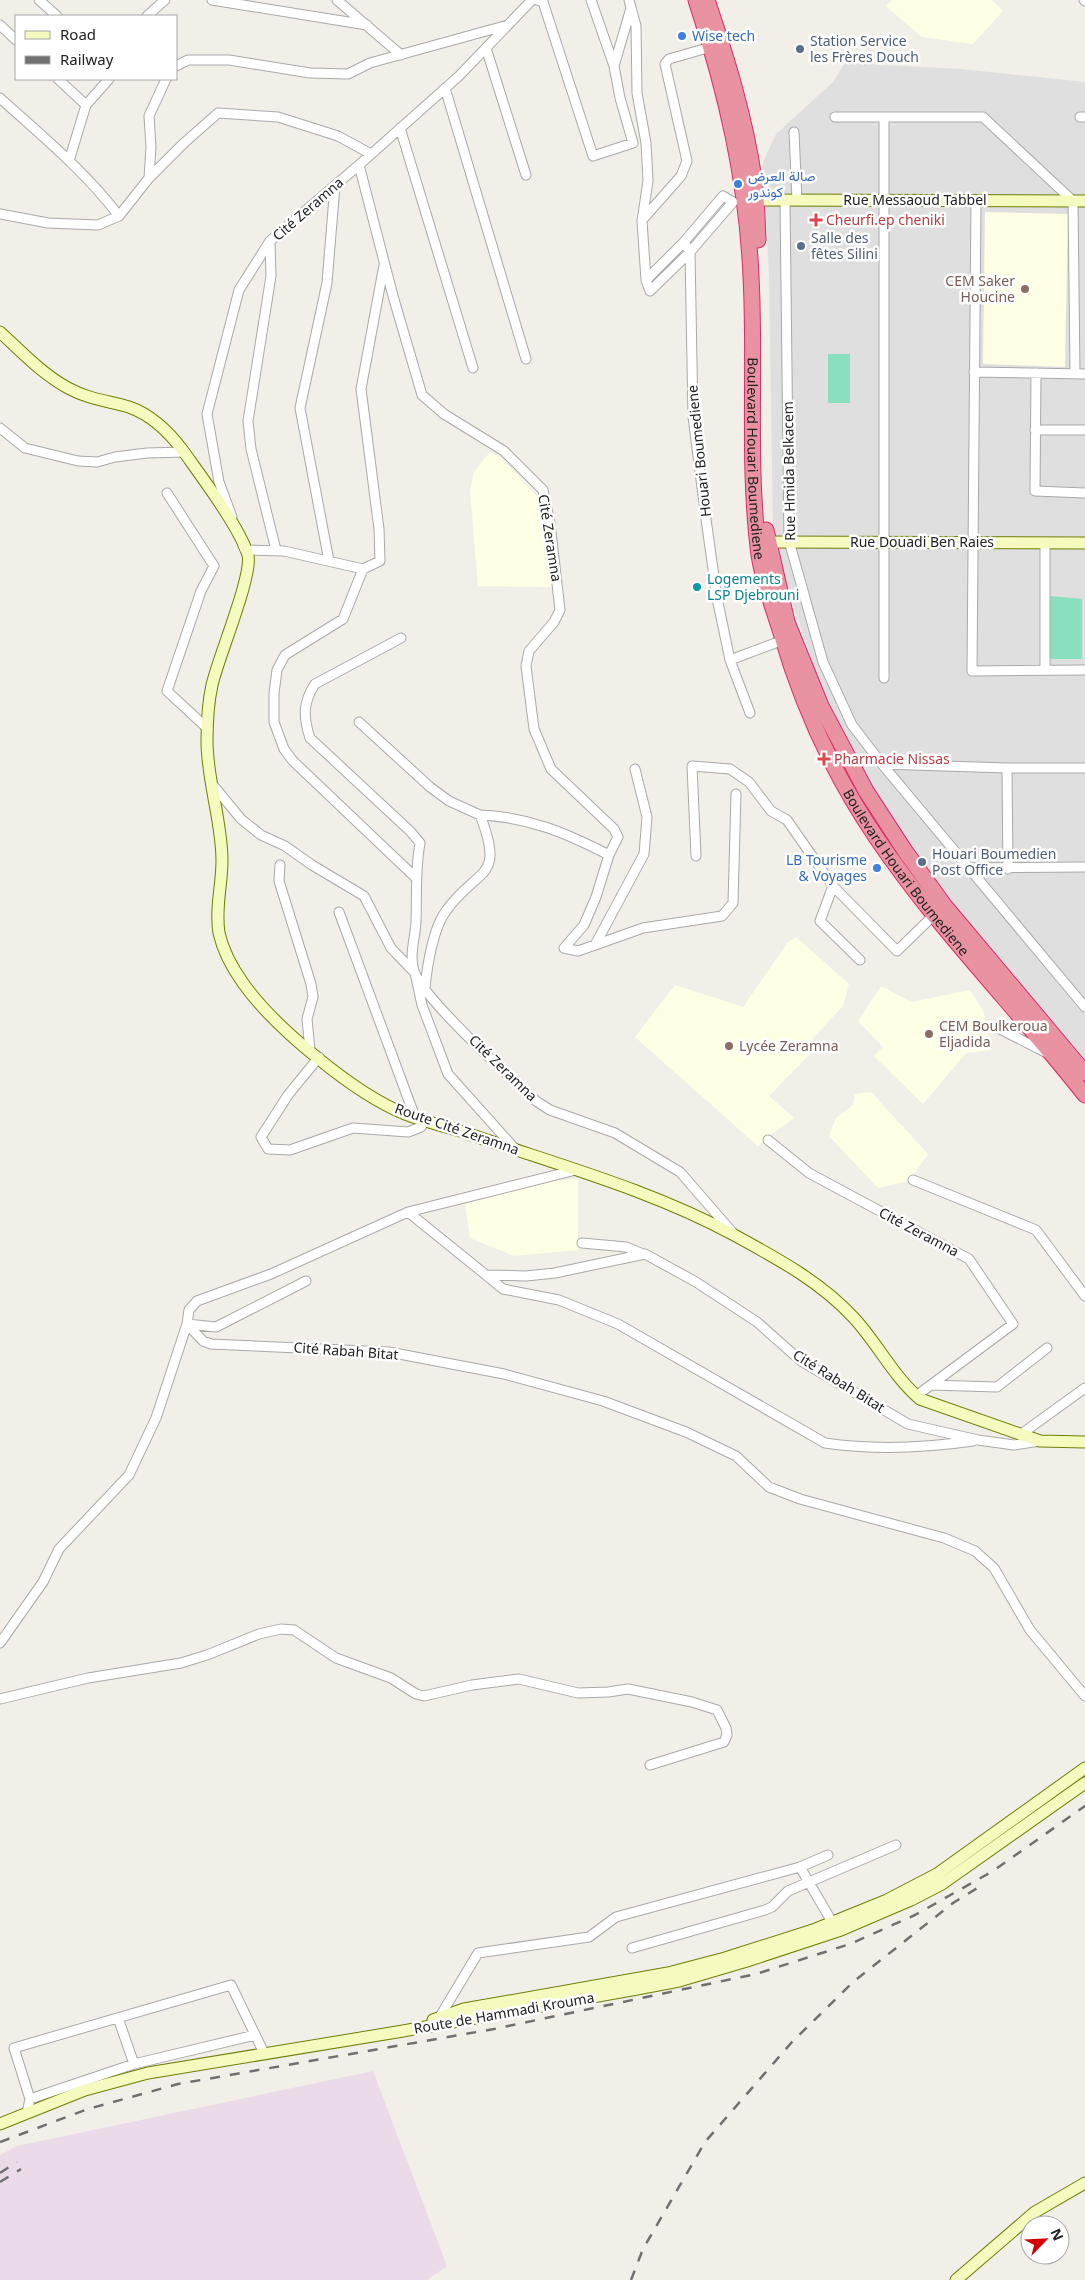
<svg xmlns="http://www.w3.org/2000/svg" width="1085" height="2280" font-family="'Noto Sans',Vazirmatn,sans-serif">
  <rect width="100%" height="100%" fill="#f2efe9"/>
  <path fill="#e0dfdf" d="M845,63L961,69L1085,82V1058L975,936L883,809L831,712L814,667L780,565L773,535L769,275L763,162L776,134L833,82Z"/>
  <path fill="#ebdbe8" d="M373,2071L447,2266L427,2280H0V2155L17,2146Z"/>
  <path fill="#ffffe5" d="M892,0H992L1003,11L973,44L922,37L886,6Z
    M985,212L1068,214L1065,367L983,364Z
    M489,453L499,456L536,495L556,587L478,586L470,490L474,472Z
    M796,937L849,984L843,1006L813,1038L810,1054L769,1096L794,1118L768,1137L758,1146L635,1037L675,985L743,1007L788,942Z
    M881,986L911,1002L970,990L983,1010L991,1050L966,1053L923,1104L874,1056L883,1047L858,1021Z
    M871,1092L928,1154L909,1181L878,1188L829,1136L836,1118L853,1105L855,1094Z
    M578,1179V1250L514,1256L470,1238L465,1204L548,1181Z"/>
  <path fill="#88e0be" d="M828,354H850V403H828Z
    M1050,596L1082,599V659H1048Z"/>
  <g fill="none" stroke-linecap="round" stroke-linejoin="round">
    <defs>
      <path id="street" d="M39,0L57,16
        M212,0L367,25
        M337,0L401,55
        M537,0L543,2L593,156L633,143L620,98L614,66
        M591,0L614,66L631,8
        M629,0L636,26L637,93L646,143L648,181L642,221L646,280L650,291L690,252L733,202
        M1084,0L1085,1
        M147,16L165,0
        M0,25L16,40
        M486,48L526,175
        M176,66L188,60H229L310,73L348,74L370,63L508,25
        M58,79L86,105L69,161
        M445,88L526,359
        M0,98C41,135 85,171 119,216L98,225L48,223L0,214
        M86,105L109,79
        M835,117H983L1073,201L1075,374
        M1080,117H1085
        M400,128L473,368
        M794,132L797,200
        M359,165L459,76L532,0
        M149,178L184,143L218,113L278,117L338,136L371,154
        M785,200L789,541L823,662L852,725L882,764L1085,1007
        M976,201L972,671L1085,670
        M119,216L149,178L151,147L149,116L166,79
        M643,219L681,176L687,161L665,64L669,59L711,47
        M270,241L271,276L248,421L251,449L276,550
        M684,242L690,252L693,417L706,519L717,598L730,660L750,713
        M646,280L684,242L723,196L733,202
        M974,372L1085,374
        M1036,373L1035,491L1085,493
        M0,428L25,448L78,461L97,462L115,457L147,453L184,452
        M1035,430H1085
        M167,493L214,566L201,591L167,691L208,729
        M232,517L219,482L207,414L239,290L270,241L359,165L393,296L422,395L444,414L504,451L543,490L550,523L560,610L554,622L529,651L526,666L534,729L551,769L614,829L618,837L609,855
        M243,545L245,550L284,551L363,569L343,619L285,655L277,670L274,693V722L284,749L293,761L415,877
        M329,561L300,408L327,283L335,185
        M363,569L380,561L379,529L361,389L384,265
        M401,638L315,684C303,702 303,717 310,738L411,832L420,843C415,871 417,895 416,922C415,939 409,955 414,971C423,999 511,1078 536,1101L550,1110L615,1133L680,1172L733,1233
        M730,660L786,639
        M1045,670V543
        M884,678V117
        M359,722L430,787L449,801L480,815C506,881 477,867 446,911C433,928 427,967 425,988
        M882,764L1007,768L1008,869
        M1007,768H1085
        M213,785L241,819L261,835L285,846L312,865L364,896L391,948L415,973L422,1005L448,1074L517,1151
        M480,815C529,817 566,833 609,855L596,897L584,925L564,948L578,951L643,928L722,916L733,903L736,794
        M696,856L692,766L730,769L749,782L771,811L787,820L833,886L897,951L934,915
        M280,865L279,881L311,984L313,997L307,1019L310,1050
        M969,868L1085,867
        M833,886L820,921L860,960
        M339,912L415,1117
        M595,945L644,854L647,817L635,769
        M996,1027L1047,1053
        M319,1057L288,1095L261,1137L268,1149L290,1150L353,1128L408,1132L421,1127L425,1120
        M768,1140L809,1173L969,1259L1013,1324L916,1396
        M576,1170L408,1212L486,1275L526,1276L555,1273L645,1254L696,1282L757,1322L801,1361L908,1424L978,1440L1014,1445L1040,1441
        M913,1180L1036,1230L1085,1296
        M408,1212L271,1274L197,1301L189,1310L187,1324L203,1341L211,1344L389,1352L504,1374L603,1401L686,1432L736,1456L769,1487L800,1499L944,1538L975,1551L994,1568L1030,1630L1085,1696
        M582,1243L626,1247L643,1254
        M486,1275L503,1289L559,1300L618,1324L825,1443C873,1450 924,1448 973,1441
        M931,1385L997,1387L1047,1348
        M1020,1435L1085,1388
        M0,1643L43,1582L59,1549L129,1475L156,1418L187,1324L216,1327L306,1281
        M0,1699L88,1678L181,1663L207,1655L259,1634L281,1629L294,1630L336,1658L391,1678L416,1694L424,1696L472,1685L519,1679L578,1693L608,1692L628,1689L692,1702L717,1710L726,1728L727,1735L724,1742L650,1765
        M800,1867L828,1855
        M632,1948L765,1910L772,1907L788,1891L896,1845
        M118,2018L134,2064
        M439,2018L478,1953L589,1937L616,1917L800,1867L835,1927
        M30,2099L134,2064L255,2035
        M27,2113L30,2099L14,2048L231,1985L264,2053"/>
      <path id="secondary" d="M749,200L1085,201
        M0,332C22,352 42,374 68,388C88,399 108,401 129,407C152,415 170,433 184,452C201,476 240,528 248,555C253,575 218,658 212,685C208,703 207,724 207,741C207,781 222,821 222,861C222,885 215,908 219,933C223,951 233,969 243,983C274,1027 355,1094 405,1114C424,1122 446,1126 466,1133C558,1165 649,1189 736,1236C778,1259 821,1282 854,1318C878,1344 893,1376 920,1399L1040,1441L1085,1442
        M762,542L1085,543
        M433,2020L464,2009L668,1973L725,1958L813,1930L887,1900L937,1874L1085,1768
        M0,2124L85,2090L148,2073L403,2031L637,1989L679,1981L747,1961L841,1930L911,1900L942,1884L1085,1783
        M956,2280L1035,2212L1085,2183"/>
      <g id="highway">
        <path id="s1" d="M696,0C726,91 747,181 751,277C756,369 747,463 759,555C763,582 774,610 782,636C803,708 834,775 876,837C938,929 1017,1008 1085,1095"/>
        <path d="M707,0C727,59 745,117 754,179C757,199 757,220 758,240"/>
        <path d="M766,530L787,622L821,706L866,791L905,851L944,905L1085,1073"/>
      </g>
    </defs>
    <use href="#street" stroke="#a9a9a9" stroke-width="11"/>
    <use href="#secondary" stroke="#707d05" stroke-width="13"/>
    <use href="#highway" stroke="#dc2a67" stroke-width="17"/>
    <use href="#street" stroke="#fff" stroke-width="9"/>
    <use href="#secondary" stroke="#f7fabf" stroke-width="11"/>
    <use href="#highway" stroke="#e892a2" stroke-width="15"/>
    <path stroke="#707070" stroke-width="2.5" stroke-dasharray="10 10" stroke-linecap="butt" d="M0,2142L88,2109L178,2084L494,2029L756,1974L850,1944L915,1915L993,1871L1085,1806
      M0,2173L17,2162
      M0,2182L21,2169
      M631,2280L643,2249L705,2142L792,2042L853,1982L953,1903L979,1887"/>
  </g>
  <g fill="#3f7fe0" stroke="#fff" stroke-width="2">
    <circle cx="682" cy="36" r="5"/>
    <circle cx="738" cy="184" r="5"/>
    <circle cx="877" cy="868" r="5"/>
  </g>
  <g fill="#5c6f8a" stroke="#fff" stroke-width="2">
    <circle cx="800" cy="49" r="5"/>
    <circle cx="801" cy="246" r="5"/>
    <circle cx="922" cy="862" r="5"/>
  </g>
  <g fill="#e0444e" stroke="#fff" stroke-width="2">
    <path d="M813.5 212.5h5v5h5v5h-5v5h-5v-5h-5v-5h5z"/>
    <path d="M821.5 751.5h5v5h5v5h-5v5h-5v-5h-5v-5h5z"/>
  </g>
  <g fill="#8d6e63" stroke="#fff" stroke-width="2">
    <circle cx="1025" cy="289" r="5"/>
    <circle cx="929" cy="1034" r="5"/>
    <circle cx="729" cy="1046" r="5"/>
  </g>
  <circle fill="#0f9aa8" stroke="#fff" stroke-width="2" cx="697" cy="587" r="5"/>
  <g text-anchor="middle" stroke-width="5" stroke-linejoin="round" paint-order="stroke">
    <g font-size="14" fill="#366cbe" stroke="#fff" text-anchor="start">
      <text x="692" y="41">Wise tech</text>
      <text x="748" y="181">صالة العرض<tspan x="748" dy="16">كوندور</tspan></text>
      <text x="867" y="865" text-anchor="end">LB Tourisme<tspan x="867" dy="16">&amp; Voyages</tspan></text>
    </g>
    <g font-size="14" fill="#4e5e75" stroke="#fff" text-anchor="start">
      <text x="810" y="46">Station Service<tspan x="810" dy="16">les Frères Douch</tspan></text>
      <text x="811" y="243">Salle des<tspan x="811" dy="16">fêtes Silini</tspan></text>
      <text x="932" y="859">Houari Boumedien<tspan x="932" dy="16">Post Office</tspan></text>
    </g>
    <g font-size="14" fill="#222" stroke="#fff">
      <text x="915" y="205">Rue Messaoud Tabbel</text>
      <text transform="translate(308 209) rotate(-41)" y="5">Cité Zeramna</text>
      <text transform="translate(699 451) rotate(-96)" y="5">Houari Boumediene</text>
      <text dy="5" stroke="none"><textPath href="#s1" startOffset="465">Boulevard Houari Boumediene</textPath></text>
      <text transform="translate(789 471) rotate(-91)" y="5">Rue Hmida Belkacem</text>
      <text transform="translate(550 538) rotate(81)" y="5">Cité Zeramna</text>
      <text x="922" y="547">Rue Douadi Ben Raies</text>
      <text dy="5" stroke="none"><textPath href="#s1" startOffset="915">Boulevard Houari Boumediene</textPath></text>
      <text transform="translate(503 1068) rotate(44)" y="5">Cité Zeramna</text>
      <text transform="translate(457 1129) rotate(19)" y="5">Route Cité Zeramna</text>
      <text transform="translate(919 1232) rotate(28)" y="5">Cité Zeramna</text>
      <text transform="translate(346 1351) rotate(4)" y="5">Cité Rabah Bitat</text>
      <text transform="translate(839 1381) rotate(32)" y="5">Cité Rabah Bitat</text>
      <text transform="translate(504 2013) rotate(-10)" y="5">Route de Hammadi Krouma</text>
    </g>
    <g font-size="14" fill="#be3a42" stroke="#fff" text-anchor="start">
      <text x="826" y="225">Cheurfi.ep cheniki</text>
      <text x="834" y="764">Pharmacie Nissas</text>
    </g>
    <g font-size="14" fill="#785e54" stroke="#fff" text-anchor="start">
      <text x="1015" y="286" text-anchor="end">CEM Saker<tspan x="1015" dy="16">Houcine</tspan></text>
      <text x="939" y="1031">CEM Boulkeroua<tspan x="939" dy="16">Eljadida</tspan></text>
      <text x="739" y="1051">Lycée Zeramna</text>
    </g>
    <g font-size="14" fill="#0d838f" stroke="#fff" text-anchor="start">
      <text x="707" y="584">Logements<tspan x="707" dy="16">LSP Djebrouni</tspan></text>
    </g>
  </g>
  <rect x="15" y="15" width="162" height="65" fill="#ffffff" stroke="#a7a7a7"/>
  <rect x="25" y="31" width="25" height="8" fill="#f7fabf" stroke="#a7a7a7"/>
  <text x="60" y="40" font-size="15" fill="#222222">Road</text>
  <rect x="25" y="56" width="25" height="8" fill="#707070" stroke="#a7a7a7"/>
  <text x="60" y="65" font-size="15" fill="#222222">Railway</text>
  <g transform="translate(1045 2240) rotate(66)"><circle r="24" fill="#ffffff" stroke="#a7a7a7"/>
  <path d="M0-4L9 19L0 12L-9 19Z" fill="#d40000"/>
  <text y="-8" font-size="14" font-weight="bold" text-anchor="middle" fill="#222222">N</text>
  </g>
</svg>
